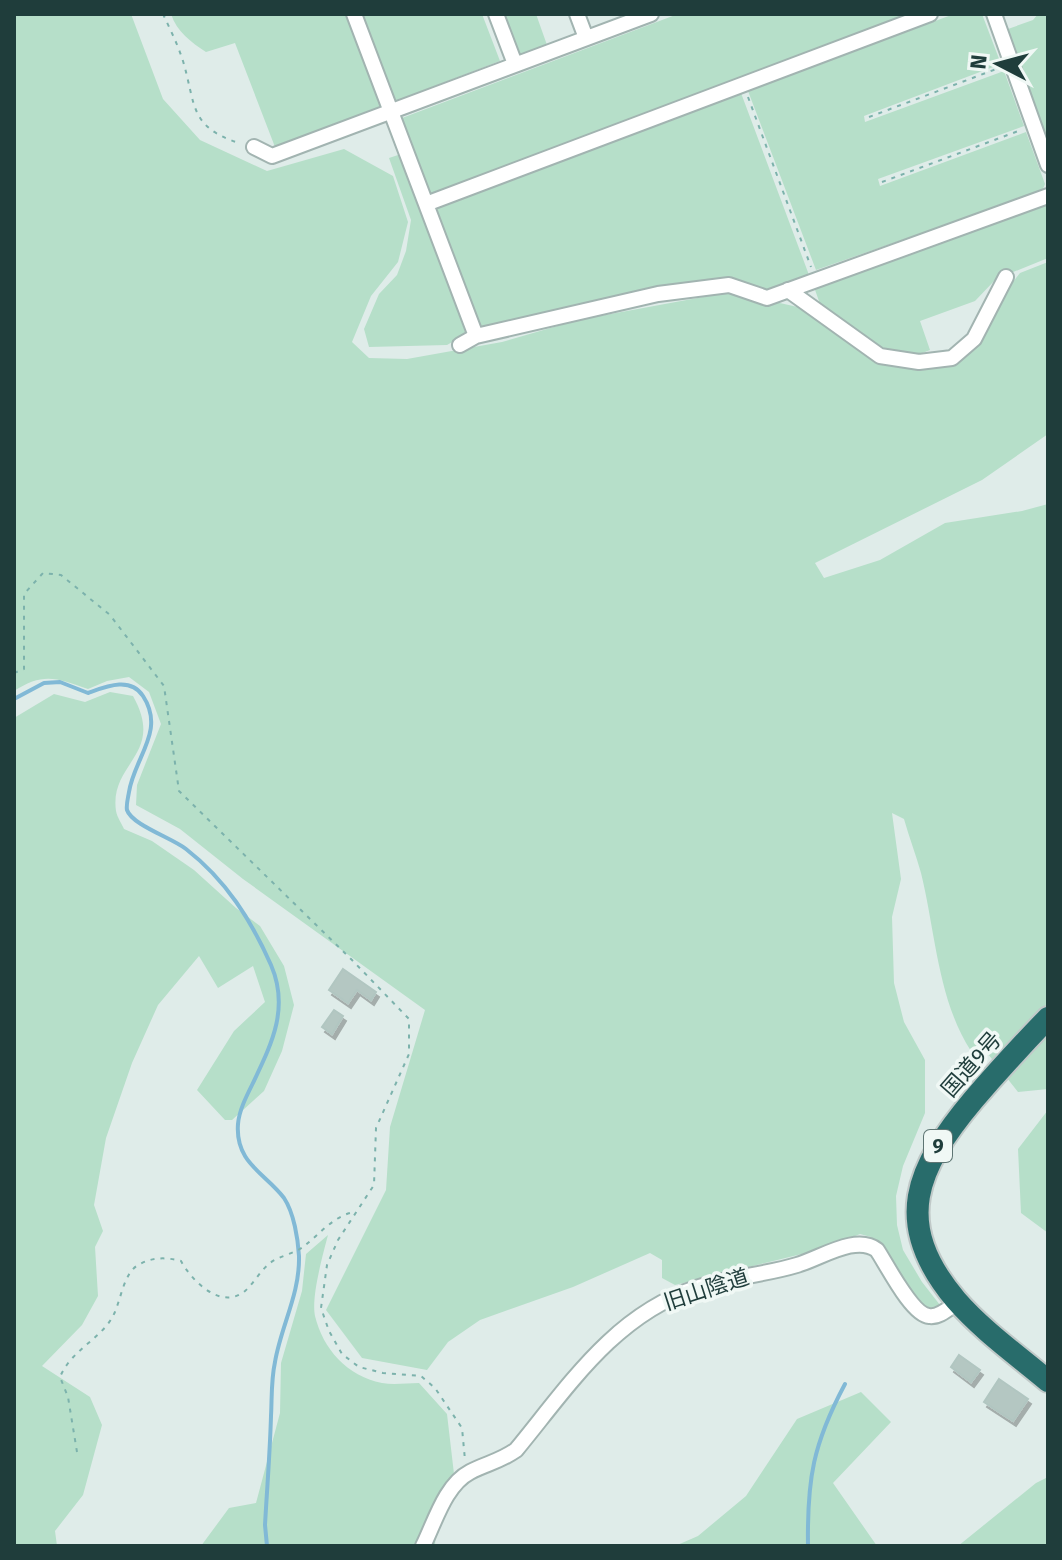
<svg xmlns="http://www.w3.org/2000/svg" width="1062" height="1560" font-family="'Fira Sans','Noto Sans JP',sans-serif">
  <defs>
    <filter id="shadow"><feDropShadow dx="3" dy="5" stdDeviation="0" flood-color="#0004"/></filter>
  </defs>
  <rect width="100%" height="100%" fill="#dfece9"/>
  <path fill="#b6dfc9" d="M14,14H131L163,99L200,140L267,171L344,149L393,176L408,222L398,262L371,296L352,342L369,358L407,359L502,342L578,320L730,292L811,310L865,351L908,361L962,347L1020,273L1048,262V434L982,480L815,563L824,578L880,560L945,523L1022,511L1048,504V1089L1018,1092L984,1049L971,1051C938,1001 935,929 921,873C916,855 909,837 904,819L892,813L901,879L892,917L894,983L904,1022L925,1060V1113L903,1166L896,1196L897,1225L903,1250L922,1282L940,1305L935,1312L926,1311L912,1295L878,1244L871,1237L860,1234L826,1248L675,1285L662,1278V1260L650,1253L573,1287L480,1320L448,1342L427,1370L362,1358L326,1310L386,1190L390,1127L425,1010L243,879L180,829L136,805L137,785L161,724L149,692L129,677L107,681L88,689C57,678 43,672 14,691Z
    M171,14H345L382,108L275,147L235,43L206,52C191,42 177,32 171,14Z
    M358,14H482L500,61L393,102Z
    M503,14H536L547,45L518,56Z
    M678,14H910L431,195L402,118Z
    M954,14H982L1001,64L864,116L865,122L1004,71L1024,126L878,179L880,186L1026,132L1045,184L1042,191L816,270L748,91Z
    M1038,14H1048V144L1008,29L1033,20Z
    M741,93L809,275L769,290L730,277L651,287L481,330L436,208Z
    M401,154L466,334L447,345L369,347L364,329L379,294L397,275L406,251L411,220L389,158Z
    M1048,202V258L996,279L975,301L920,321L930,350L915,356L882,350L820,304L814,287Z
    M110,692L133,696C166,755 109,762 116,811C117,817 122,824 124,829L152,841L194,870L236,908L260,926L284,966L294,1005L282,1051L264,1091L232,1120H225L197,1090L234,1031L265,1002L253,966L218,988L199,956L158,1005L132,1063L106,1138L94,1205L103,1231L95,1247L98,1296L82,1325L42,1366L90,1397L102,1425L83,1495L55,1531L57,1546H14V718L54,694L85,702Z
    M1048,1110V1233L1021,1213L1018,1149Z
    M328,1235C323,1254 311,1297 315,1316C323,1349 347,1376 382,1383C394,1385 407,1383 419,1383L447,1414L454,1474L437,1508L435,1546H201L229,1508L256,1503L280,1413L281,1363L302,1291L306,1254Z
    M861,1392L891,1422L833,1483L877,1546H675L698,1536L746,1496L797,1419Z
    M1048,1477V1546H958L1036,1483Z"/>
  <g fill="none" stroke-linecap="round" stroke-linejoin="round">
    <path stroke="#81b9d6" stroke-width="4" d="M14,699L44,683L60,682L88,693C105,687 130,676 143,696C166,731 134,758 129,792C128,798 126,805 127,810C132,825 172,838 186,849C226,880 251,920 271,965C290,1009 271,1045 252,1085C246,1097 239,1111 238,1124C235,1163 265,1173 284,1198C294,1213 298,1239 299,1256C300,1294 281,1326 275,1362C271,1380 272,1398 271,1416C270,1452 267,1489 265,1525L267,1546
      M808,1546C807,1479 813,1444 845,1384"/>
  </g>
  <path fill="#b4c7c2" stroke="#b1c6c1" stroke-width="2" filter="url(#shadow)" d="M343,969L376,992L371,1000L357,990L348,1003L329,990Z
    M334,1010L343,1016L332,1034L322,1027Z
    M959,1355L980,1370L971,1382L951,1367Z
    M999,1379L1028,1399L1013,1421L984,1402Z"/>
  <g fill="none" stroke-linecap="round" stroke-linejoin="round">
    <defs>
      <path id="minor" d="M354,14L476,336
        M496,14L515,64
        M577,14L586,38
        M994,14L1048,165
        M254,147L272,156L651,14
        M426,204L930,14
        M788,290L880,356L919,362L952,358L974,339L1006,277
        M460,345L476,336L658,294L729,285L767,298L1048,196
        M423,1546C435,1522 445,1485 470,1472C487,1463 499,1462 516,1450C568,1387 614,1315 696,1288C729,1277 764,1275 797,1265C821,1258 856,1234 877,1250C887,1265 912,1315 929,1316C939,1318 950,1307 958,1302"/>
      <path id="highway" d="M1048,1018C1023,1044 998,1071 974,1099C916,1168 891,1223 956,1300C982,1330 1017,1355 1048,1381"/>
    </defs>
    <use href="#minor" stroke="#a2b4b1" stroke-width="18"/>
    <use href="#highway" stroke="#c0c9c8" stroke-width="26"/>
    <path stroke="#7cb2ac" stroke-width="2" stroke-dasharray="4 6" stroke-linecap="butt" d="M163,14C170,29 178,45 183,61C196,105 189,127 239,143
      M748,97L811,267
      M869,117L999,68
      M882,182L1021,130
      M14,673L24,669V594L43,573L61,575L110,615L164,686L179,791L351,959L409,1019V1054L376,1128L374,1185L338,1240L327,1265L321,1308L329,1331L342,1354L359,1367L383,1373L421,1376L435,1388L462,1428L465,1460
      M77,1452L68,1397L60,1377C71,1350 101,1339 113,1316C121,1301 123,1274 138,1265C152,1257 166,1257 181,1261C191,1280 221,1311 245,1291C254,1283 260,1271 270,1263C279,1256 293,1254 303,1247C319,1235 333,1216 354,1212"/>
    <use href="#minor" stroke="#fff" stroke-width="14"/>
    <use href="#highway" stroke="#286c6b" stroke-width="22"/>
  </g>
  <g text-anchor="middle" stroke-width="7" stroke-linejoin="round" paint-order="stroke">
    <rect fill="#f0f8f5" stroke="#5e7573" stroke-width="2" x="924" y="1130" width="28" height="32" rx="6"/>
    <g font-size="20" font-weight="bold" fill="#1f3d3b">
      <text x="938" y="1153">9</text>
    </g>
    <g font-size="22" fill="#1f3d3b" stroke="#f0f8f5">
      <text transform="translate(971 1064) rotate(-49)" y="8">国道9号</text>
      <text transform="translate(706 1289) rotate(-18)" y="8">旧山陰道</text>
    </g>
  </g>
  <rect width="1062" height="1560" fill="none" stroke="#1f3d3b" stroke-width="32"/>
  <g transform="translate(998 64) rotate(276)" stroke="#f0f8f5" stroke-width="6" paint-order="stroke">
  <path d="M0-6L14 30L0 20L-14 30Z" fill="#1f3d3b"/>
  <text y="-12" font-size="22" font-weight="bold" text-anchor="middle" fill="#1f3d3b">N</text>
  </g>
</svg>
